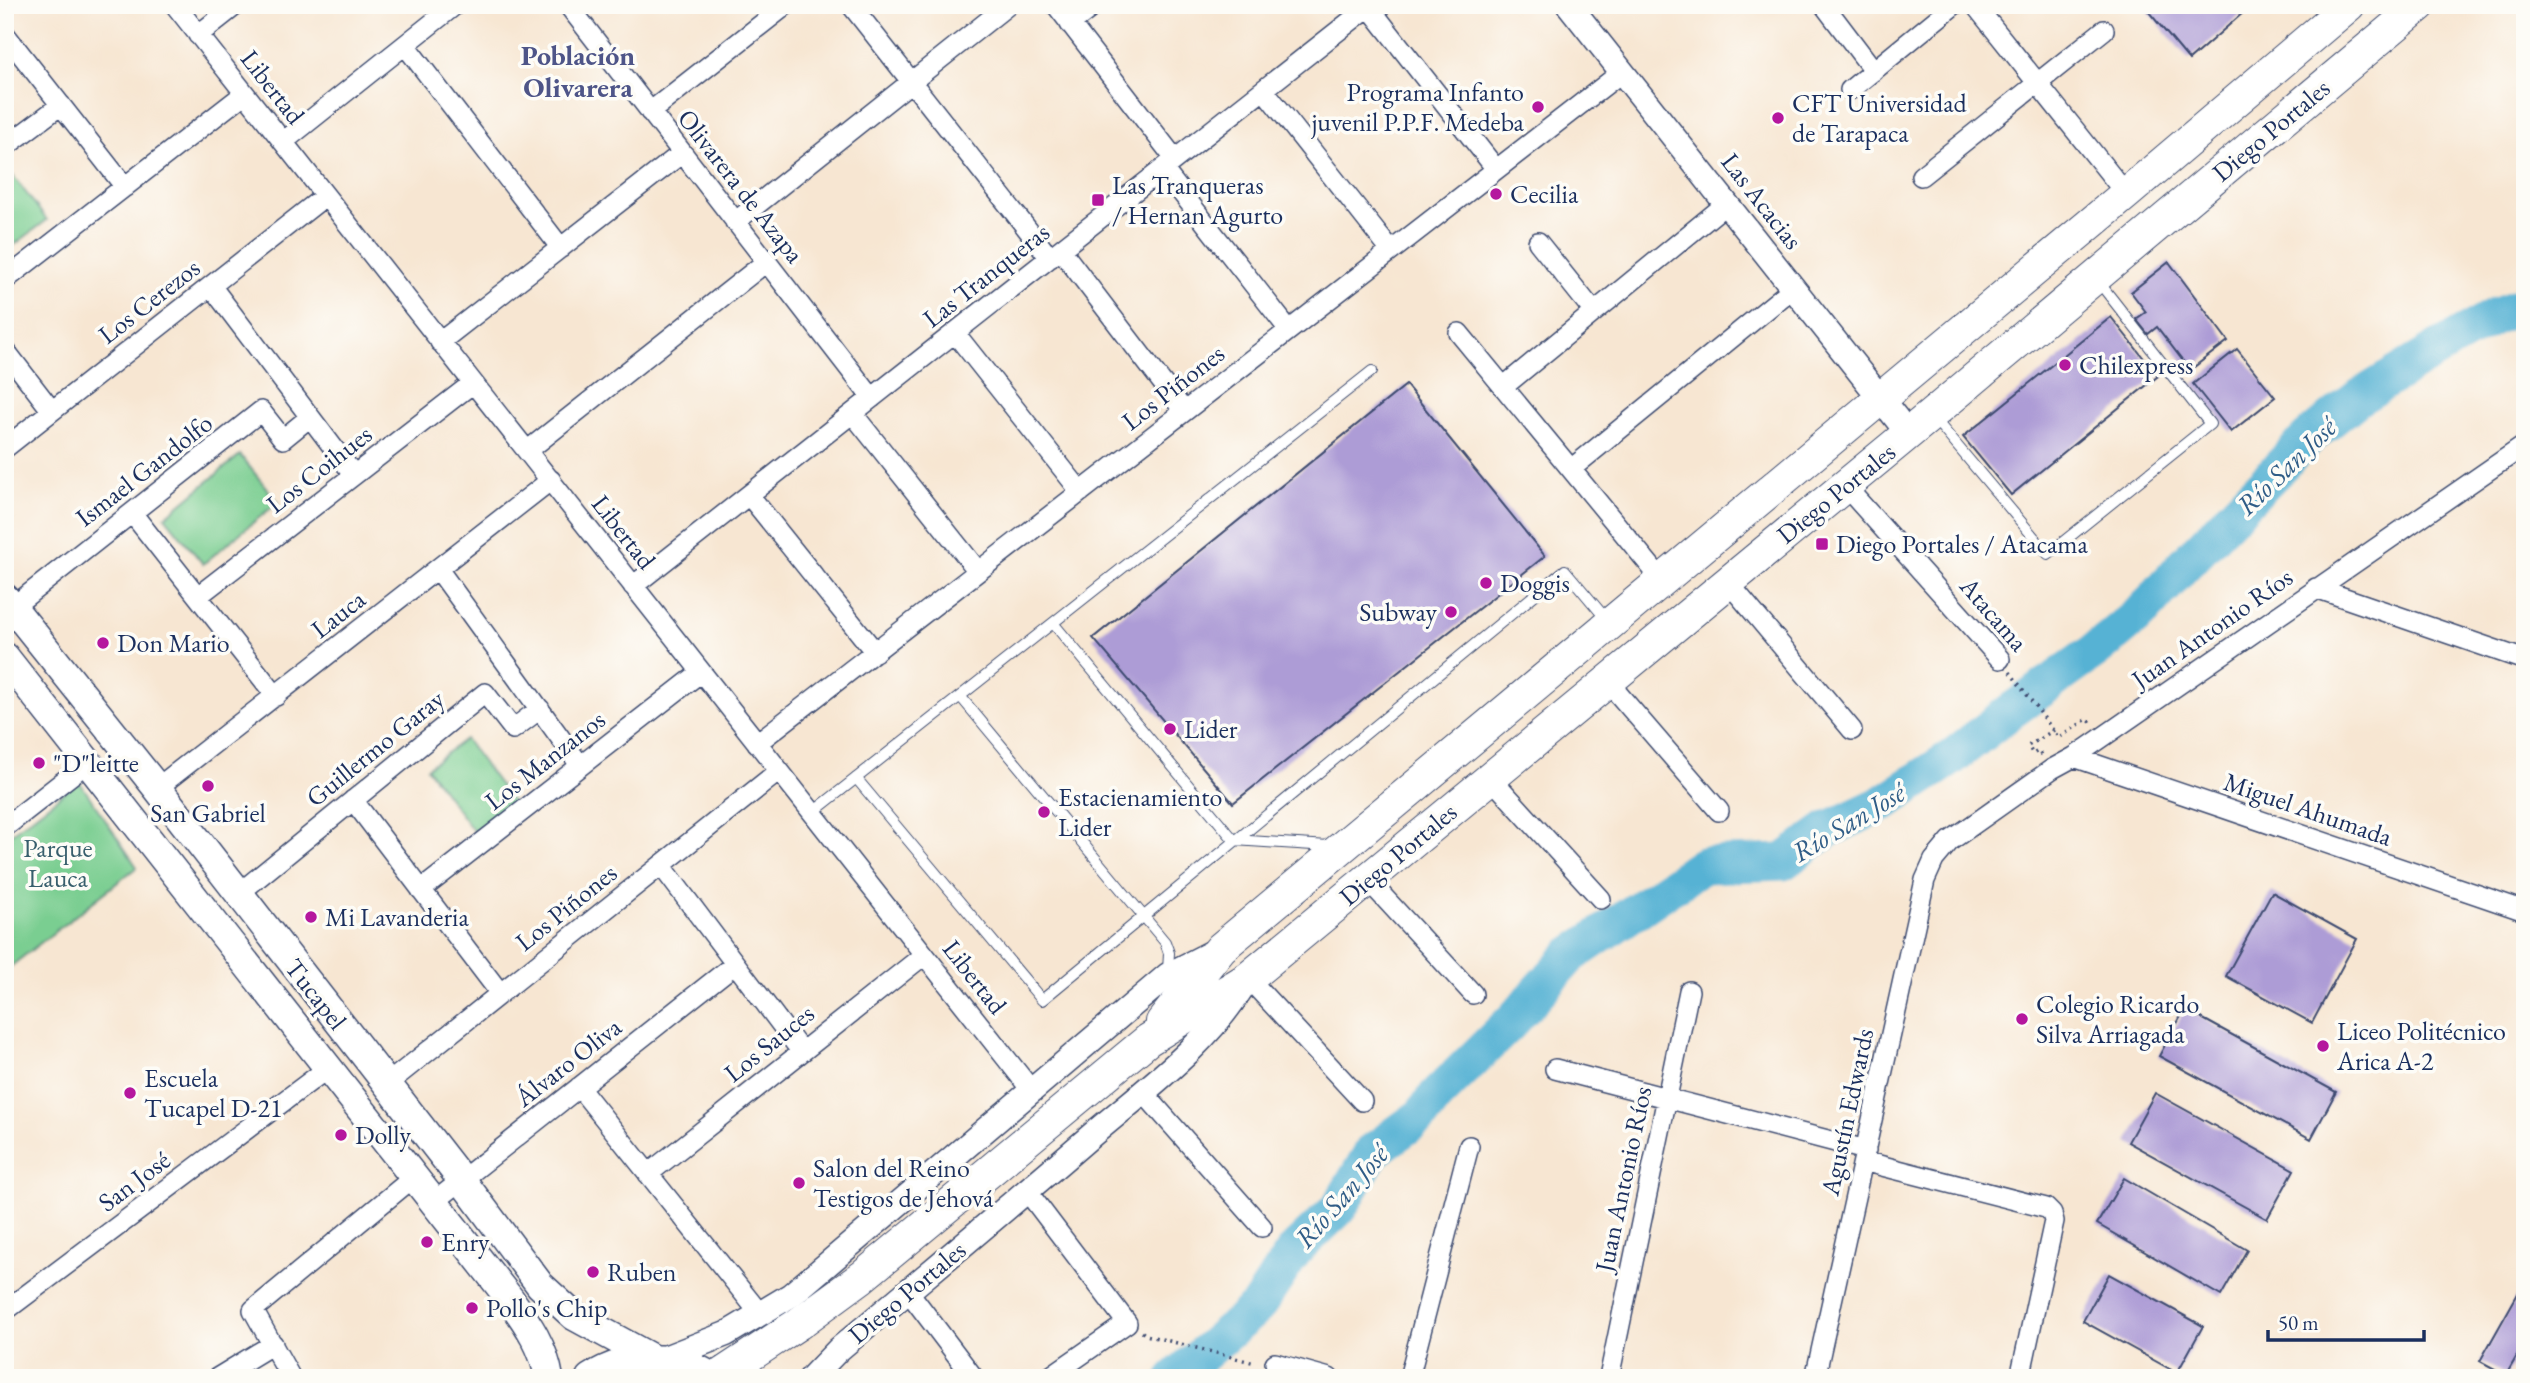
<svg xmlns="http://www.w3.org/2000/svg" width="2530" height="1383" font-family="'EB Garamond',serif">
  <rect width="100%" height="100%" fill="#fdfcf7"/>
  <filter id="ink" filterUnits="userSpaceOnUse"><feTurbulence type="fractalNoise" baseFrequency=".0143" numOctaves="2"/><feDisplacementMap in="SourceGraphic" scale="14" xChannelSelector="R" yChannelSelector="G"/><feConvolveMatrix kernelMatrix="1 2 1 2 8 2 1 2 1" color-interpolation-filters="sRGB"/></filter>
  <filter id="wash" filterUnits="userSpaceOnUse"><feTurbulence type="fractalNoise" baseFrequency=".00686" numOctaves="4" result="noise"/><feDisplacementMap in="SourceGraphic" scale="28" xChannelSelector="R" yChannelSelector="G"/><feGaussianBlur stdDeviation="1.57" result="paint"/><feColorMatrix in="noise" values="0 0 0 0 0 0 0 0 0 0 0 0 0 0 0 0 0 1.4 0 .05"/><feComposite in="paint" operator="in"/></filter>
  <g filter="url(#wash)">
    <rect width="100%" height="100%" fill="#f7e6d2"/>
    <path fill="#7ace91" stroke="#4a7e78" stroke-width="2" d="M13,176L47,220L5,252V182Z
      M240,455L278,502L203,564L165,517Z
      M465,739L513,803L474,832L427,768Z
      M79,781L137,867L5,971V838Z"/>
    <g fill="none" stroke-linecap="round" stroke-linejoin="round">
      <path stroke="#56b2d4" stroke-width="37" d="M1175,1378L1257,1307L1294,1251L1339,1208L1372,1152L1421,1116L1436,1096L1513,1020L1570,956L1703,865L1783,862L1827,830L1882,804L1951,758L2011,711L2095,651L2143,611L2183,566L2308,438L2358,398L2451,341L2497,315L2525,305"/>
    </g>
    <g id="blocks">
      <path fill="#ad9cd6" d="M2143,5H2252L2189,60Z
        M2169,262L2228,341L2190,370L2157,327L2148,334L2136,319L2146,312L2131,292Z
        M2111,317L2158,376L2011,495L1963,437Z
        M2237,349L2275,397L2231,432L2193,384Z
        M1406,385L1545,556L1233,803L1093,638Z
        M2272,892L2357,939L2312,1023L2226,976Z
        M2185,1009L2336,1092L2311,1139L2159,1056Z
        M2155,1093L2294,1170L2267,1219L2128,1142Z
        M2124,1178L2247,1250L2221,1296L2097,1224Z
        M2109,1274L2203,1326L2177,1373L2083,1321Z
        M2525,1281V1342L2506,1375L2480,1361Z"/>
    </g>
  </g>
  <g filter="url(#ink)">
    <use href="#blocks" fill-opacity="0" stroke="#3c4a6f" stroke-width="2"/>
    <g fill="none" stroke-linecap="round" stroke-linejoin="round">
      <defs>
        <path id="service" d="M1933,417L2048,554L2210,424L2098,281
          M1053,623L1234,840L1329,846
          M960,696L1165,942L1169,953L1168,971
          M856,778L1042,1000L1565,570L1607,620
          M812,813L1372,371"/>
        <path id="minor" d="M175,5L1032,1091
          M568,5L872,398
          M851,5L1050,258
          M1056,5L1175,159
          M1824,5L1874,71
          M1975,5L2126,194
          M1369,7L1496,169
          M1070,24L1095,5
          M5,34L125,187
          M198,35L236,5
          M405,45L561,248
          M1264,90L1391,251
          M1850,90L1954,5
          M650,112L786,5
          M283,142L455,5
          M5,147L61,105
          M1163,169L1289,330
          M1921,176L2104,30
          M735,222L1008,5
          M1538,242L1594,312
          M1061,250L1184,411
          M5,280L244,94
          M211,286L354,475
          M955,333L1081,492
          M1459,333L1662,580
          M440,342L682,153
          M5,350L52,411
          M1503,387L1726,204
          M853,414L978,571
          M5,448L325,196
          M527,451L766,262
          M1571,469L1793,288
          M1845,486L2000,659
          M749,495L875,652
          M132,513L276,696
          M438,569L580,765
          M1728,582L1852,730
          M633,586L1371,5
          M2316,588L2525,660
          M198,596L473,383
          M5,613L261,411L283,439L310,417
          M1607,681L1719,811
          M757,743L1622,72
          M2074,757L2525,911
          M1490,777L1601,899
          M157,788L551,480
          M353,800L500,993
          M5,827L88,762
          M661,865L801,1051
          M1367,879L1473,994
          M421,890L701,672
          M238,894L485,693L513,729L540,709
          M1248,978L1362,1101
          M1555,1069L1866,1150
          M387,1084L779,771
          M579,1087L761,1315
          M1143,1092L1262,1227
          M1863,1161L2046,1208L2052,1214L2054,1221L2020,1378
          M648,1174L924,955
          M1027,1191L1127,1323L1048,1378
          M434,1202L735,964
          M908,1291L974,1378
          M5,1311L328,1068
          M1275,1363L1329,1378
          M217,1378L273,1344
          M291,1378L253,1310L414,1177
          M1409,1378L1469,1146
          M1609,1378L1689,991
          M1815,1378L1925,880L1934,860L1950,841L2052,769L2074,757L2525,445"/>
        <path id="tertiary" d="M1569,5L1908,433
          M662,1359L726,1334L791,1295L1168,975L1217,950
          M811,1378L838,1350C923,1278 1009,1207 1093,1134C1147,1088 1209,1044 1246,981"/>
        <path id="secondary" d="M5,598L157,788L461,1179L540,1285L574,1316L653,1359
          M5,657L510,1299C528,1324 544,1347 549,1378
          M590,1378C629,1353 675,1353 714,1378"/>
        <path id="primary" d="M1162,1022L1221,948L2126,194L2349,5
          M716,1378L798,1324L862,1277L1148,1040L1248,978L1931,415L2420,5"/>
      </defs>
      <use href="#service" stroke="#3c4a6f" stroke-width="12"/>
      <use href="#minor" stroke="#3c4a6f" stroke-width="22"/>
      <use href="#tertiary" stroke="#3c4a6f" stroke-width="27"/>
      <use href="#secondary" stroke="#3c4a6f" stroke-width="31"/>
      <use href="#primary" stroke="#3c4a6f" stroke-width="34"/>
      <path stroke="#3c4a6f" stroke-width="3.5" stroke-dasharray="2 5" stroke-linecap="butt" d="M2010,672L2059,738L2087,719L2092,723
        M2041,755L2038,751L2033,754L2028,746L2054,730
        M1142,1332L1146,1335L1255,1363"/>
      <use href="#service" stroke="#fff" stroke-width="10"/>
      <use href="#minor" stroke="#fff" stroke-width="19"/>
      <use href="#tertiary" stroke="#fff" stroke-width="24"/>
      <use href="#secondary" stroke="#fff" stroke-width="28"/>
      <use href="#primary" stroke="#fff" stroke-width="32"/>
    </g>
  </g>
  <g fill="#b5179e" stroke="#fdfcf7" stroke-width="2.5">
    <circle cx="1538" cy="107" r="7"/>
    <circle cx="1778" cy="118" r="7"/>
    <circle cx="1496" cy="194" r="7"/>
    <rect x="1091" y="193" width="14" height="14" rx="3.5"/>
    <circle cx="2065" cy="365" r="7"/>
    <rect x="1815" y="537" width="14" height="14" rx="3.5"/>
    <circle cx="1486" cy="583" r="7"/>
    <circle cx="1451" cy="612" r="7"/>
    <circle cx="103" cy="643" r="7"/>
    <circle cx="1170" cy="729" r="7"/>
    <circle cx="39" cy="763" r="7"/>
    <circle cx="208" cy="786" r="7"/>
    <circle cx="1044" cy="812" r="7"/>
    <circle cx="311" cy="917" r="7"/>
    <circle cx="2022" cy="1019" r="7"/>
    <circle cx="2323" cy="1046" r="7"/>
    <circle cx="130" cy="1093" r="7"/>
    <circle cx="341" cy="1135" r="7"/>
    <circle cx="799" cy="1183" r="7"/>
    <circle cx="427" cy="1242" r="7"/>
    <circle cx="593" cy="1272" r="7"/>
    <circle cx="472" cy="1308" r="7"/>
  </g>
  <g text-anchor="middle" stroke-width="7" stroke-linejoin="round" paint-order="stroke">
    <g font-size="26" fill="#1b2f5e" stroke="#fdfcf7">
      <text transform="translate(273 87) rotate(52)" y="9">Libertad</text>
      <text transform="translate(2271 130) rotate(-40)" y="9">Diego Portales</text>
      <text transform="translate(741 186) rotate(52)" y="9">Olivarera de Azapa</text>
      <text transform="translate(1762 201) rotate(52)" y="9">Las Acacias</text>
      <text transform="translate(986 275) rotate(-38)" y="9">Las Tranqueras</text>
      <text transform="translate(149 301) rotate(-38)" y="9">Los Cerezos</text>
      <text transform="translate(1173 387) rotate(-38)" y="9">Los Piñones</text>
      <text transform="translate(319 469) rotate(-38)" y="9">Los Coihues</text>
      <text transform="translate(144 470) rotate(-38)" y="9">Ismael Gandolfo</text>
      <text transform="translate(1836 493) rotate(-39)" y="9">Diego Portales</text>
      <text transform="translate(624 532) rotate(52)" y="9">Libertad</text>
      <text transform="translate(338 614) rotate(-38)" y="9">Lauca</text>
      <text transform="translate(1994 614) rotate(49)" y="9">Atacama</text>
      <text transform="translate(2212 628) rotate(-35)" y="9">Juan Antonio Ríos</text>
      <text transform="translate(375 748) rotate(-39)" y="9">Guillermo Garay</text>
      <text transform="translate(545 760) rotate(-38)" y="9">Los Manzanos</text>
      <text transform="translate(2308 809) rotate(19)" y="9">Miguel Ahumada</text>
      <text transform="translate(1398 854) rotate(-40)" y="9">Diego Portales</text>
      <text transform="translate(566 907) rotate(-39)" y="9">Los Piñones</text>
      <text transform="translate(975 977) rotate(52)" y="9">Libertad</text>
      <text transform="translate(316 994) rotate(52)" y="9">Tucapel</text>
      <text transform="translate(769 1043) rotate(-39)" y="9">Los Sauces</text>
      <text transform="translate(568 1062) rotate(-38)" y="9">Álvaro Oliva</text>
      <text transform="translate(1847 1112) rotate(-78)" y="9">Agustín Edwards</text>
      <text transform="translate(1623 1179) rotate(-78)" y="9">Juan Antonio Ríos</text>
      <text transform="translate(134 1181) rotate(-37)" y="9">San José</text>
      <text transform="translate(907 1292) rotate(-40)" y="9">Diego Portales</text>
    </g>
    <g font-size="26" fill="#1b2f5e" stroke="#fdfcf7" text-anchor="start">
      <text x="1524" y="101" text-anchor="end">Programa Infanto<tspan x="1524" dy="30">juvenil P.P.F. Medeba</tspan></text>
      <text x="1792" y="112">CFT Universidad<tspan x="1792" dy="30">de Tarapaca</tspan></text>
      <text x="1112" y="194">Las Tranqueras<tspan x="1112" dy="30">/ Hernan Agurto</tspan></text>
      <text x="1510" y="203">Cecilia</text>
      <text x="2079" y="374">Chilexpress</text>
      <text x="1836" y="553">Diego Portales / Atacama</text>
      <text x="1500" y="592">Doggis</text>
      <text x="1437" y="621" text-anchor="end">Subway</text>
      <text x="117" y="652">Don Mario</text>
      <text x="1184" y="738">Lider</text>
      <text x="53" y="772">"D"leitte</text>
      <text x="1058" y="806">Estacienamiento<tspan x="1058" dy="30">Lider</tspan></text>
      <text x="208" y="822" text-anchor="middle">San Gabriel</text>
      <text x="325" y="926">Mi Lavanderia</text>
      <text x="2036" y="1013">Colegio Ricardo<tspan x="2036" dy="30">Silva Arriagada</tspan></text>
      <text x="2337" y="1040">Liceo Politécnico<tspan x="2337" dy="30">Arica A-2</tspan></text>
      <text x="144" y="1087">Escuela<tspan x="144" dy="30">Tucapel D-21</tspan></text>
      <text x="355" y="1144">Dolly</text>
      <text x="813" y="1177">Salon del Reino<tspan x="813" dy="30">Testigos de Jehová</tspan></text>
      <text x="441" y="1251">Enry</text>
      <text x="607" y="1281">Ruben</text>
      <text x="486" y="1317">Pollo's Chip</text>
    </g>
    <g font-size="26" fill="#385f6d" stroke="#fdfcf7">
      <text x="58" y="857">Parque<tspan x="58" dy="30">Lauca</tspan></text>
    </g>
    <g font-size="28" font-weight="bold" fill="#4e5588" stroke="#fdfcf7">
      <text x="578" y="65">Población<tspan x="578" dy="32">Olivarera</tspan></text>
    </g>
    <g font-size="28" font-style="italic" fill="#305d87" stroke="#fdfcf7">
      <text transform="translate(2286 466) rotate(-44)" y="10">Río San José</text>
      <text transform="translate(1848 822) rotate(-31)" y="10">Río San José</text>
      <text transform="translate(1341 1196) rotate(-49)" y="10">Río San José</text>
    </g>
  </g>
  <rect width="2530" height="1383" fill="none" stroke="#fdfcf7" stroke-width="28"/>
  <path d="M2268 1330v10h156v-10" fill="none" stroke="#1b2f5e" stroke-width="3.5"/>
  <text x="2278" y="1330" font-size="21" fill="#1b2f5e" stroke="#fdfcf7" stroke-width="5" paint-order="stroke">50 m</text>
</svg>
